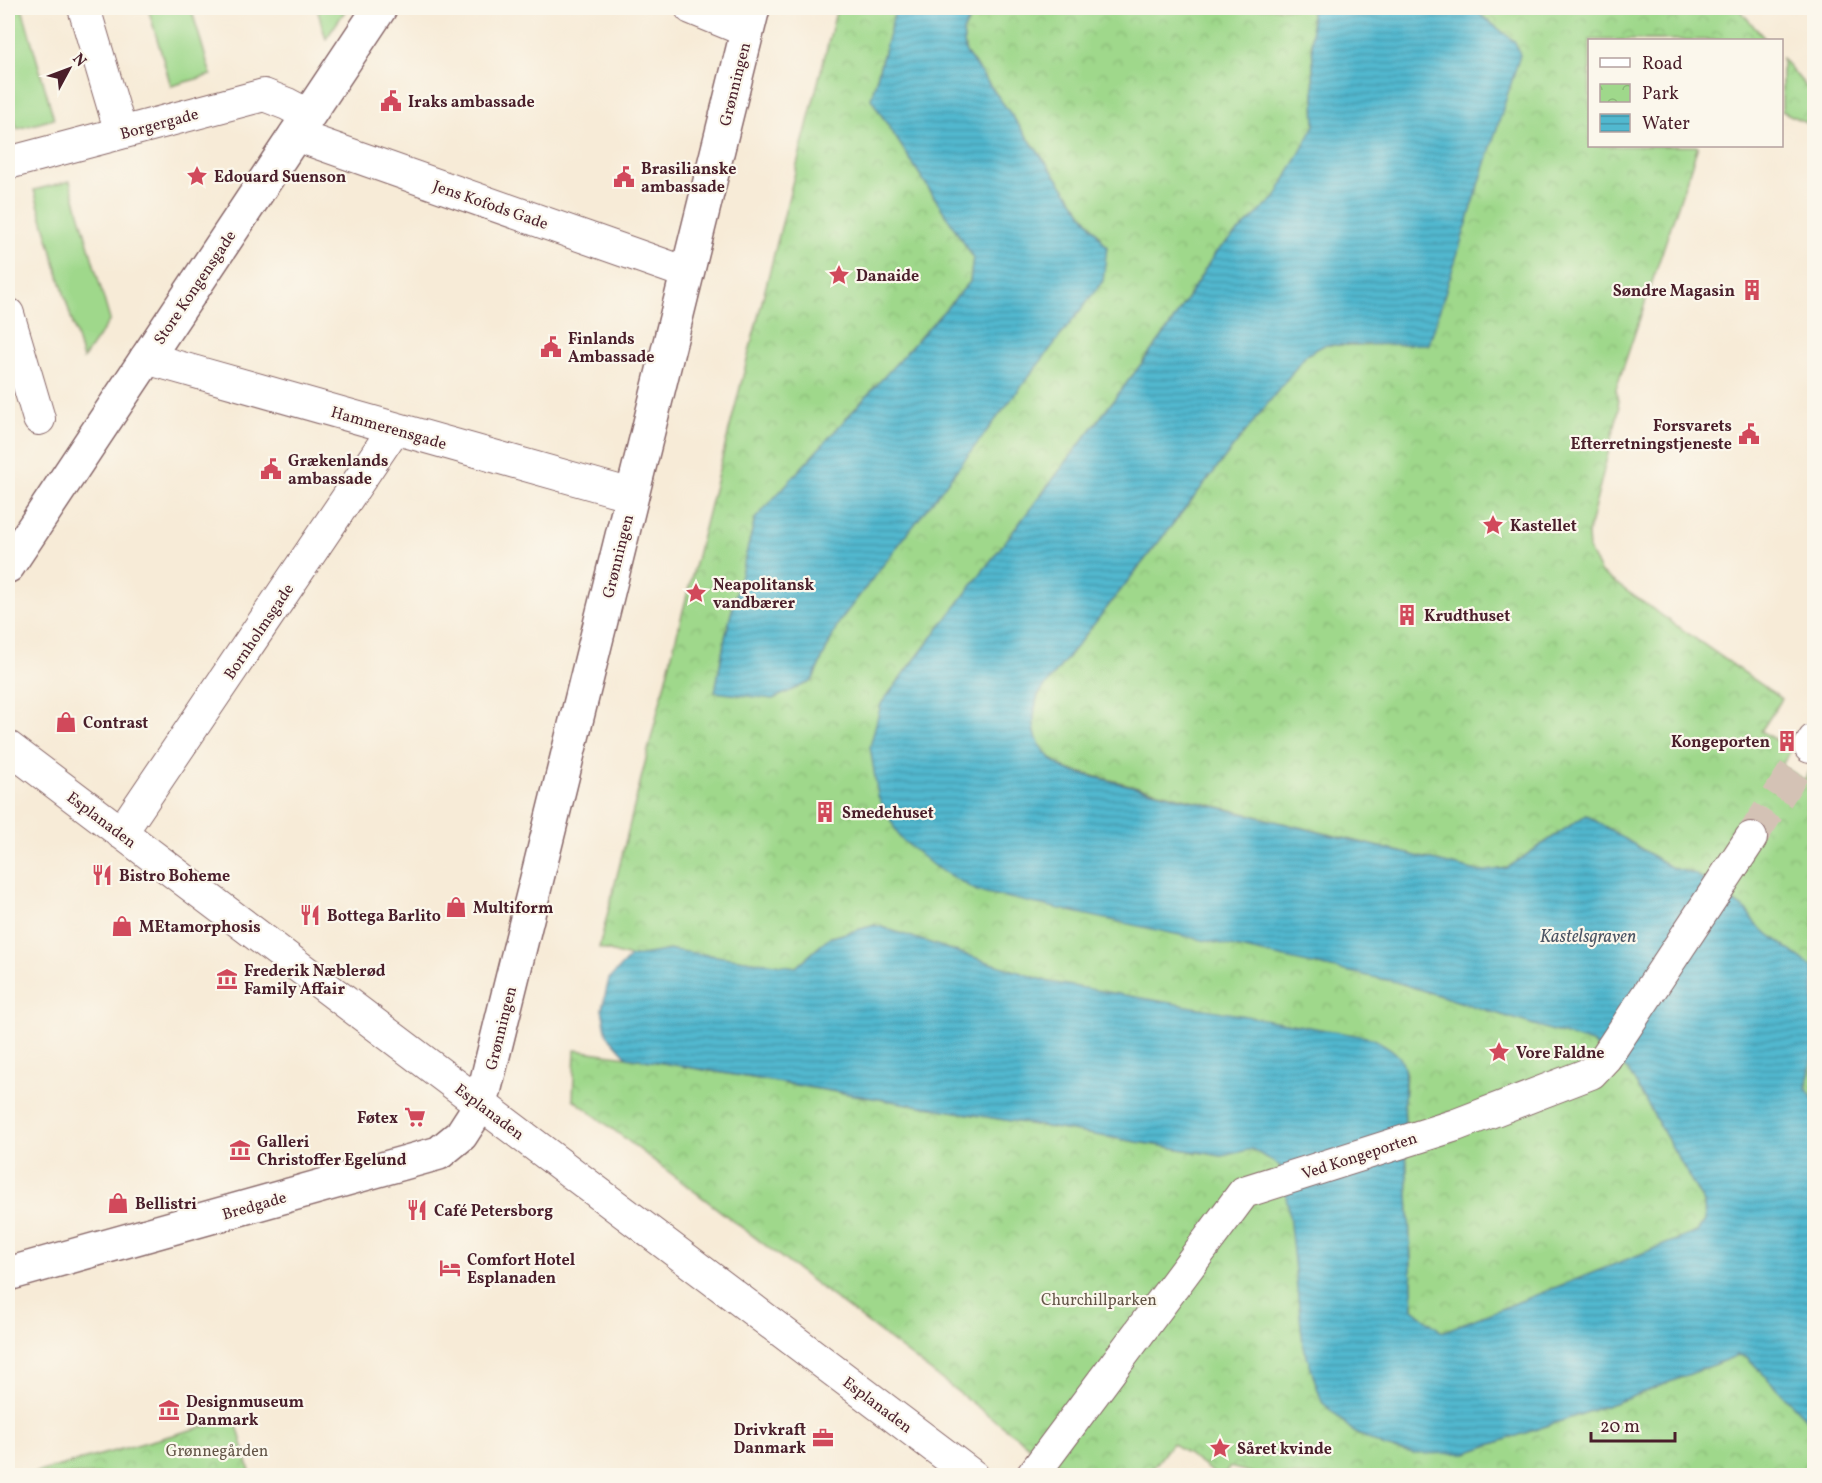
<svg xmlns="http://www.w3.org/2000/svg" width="1822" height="1483" font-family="Vollkorn,serif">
  <defs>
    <pattern id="park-crowns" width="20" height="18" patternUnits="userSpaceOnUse" patternTransform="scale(1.5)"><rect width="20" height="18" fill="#9fd88b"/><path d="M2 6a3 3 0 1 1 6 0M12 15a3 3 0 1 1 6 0" fill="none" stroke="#8ab978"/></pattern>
    <pattern id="water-rules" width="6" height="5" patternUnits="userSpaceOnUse" patternTransform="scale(1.5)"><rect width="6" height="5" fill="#51b8cf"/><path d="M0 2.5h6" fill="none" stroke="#4595a8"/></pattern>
  </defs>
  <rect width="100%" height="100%" fill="#fbf7ec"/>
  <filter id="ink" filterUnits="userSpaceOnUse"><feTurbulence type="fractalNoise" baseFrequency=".0167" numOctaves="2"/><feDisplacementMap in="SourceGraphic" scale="12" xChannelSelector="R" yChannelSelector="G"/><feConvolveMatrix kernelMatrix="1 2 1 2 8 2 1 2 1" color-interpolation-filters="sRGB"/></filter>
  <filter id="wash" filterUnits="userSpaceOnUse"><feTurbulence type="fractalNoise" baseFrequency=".008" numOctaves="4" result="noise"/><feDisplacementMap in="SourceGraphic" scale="24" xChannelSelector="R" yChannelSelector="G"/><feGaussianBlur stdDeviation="1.35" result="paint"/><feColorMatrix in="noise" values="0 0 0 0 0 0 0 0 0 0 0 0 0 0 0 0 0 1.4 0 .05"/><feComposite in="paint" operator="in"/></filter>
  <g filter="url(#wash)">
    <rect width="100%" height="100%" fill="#f7ebd7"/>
    <path fill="url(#park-crowns)" stroke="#747c5b" stroke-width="1.5" d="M837,8H896L871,99L973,257L970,282L755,519L725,638L715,692L812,681L839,622L1107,247L965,51L963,31L974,13L992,8H1311L1315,126L1275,198L1216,252L1168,329L881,704L1396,982L1592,1043L1628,1070L1704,1203L1705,1221L1697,1232L1442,1332L1413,1309L1404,1101L1406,1071L1049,982L875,925L829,938L796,967L672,950L630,957L599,948L676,638Z
      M1472,8H1738L1766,40H1590V146H1698L1616,389L1619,409L1588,534L1589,550L1601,573L1782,699L1761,731L1791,750L1782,765L1804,780L1812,768L1814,770V968L1756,925L1747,911L1695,874L1672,868L1586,815L1507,868L1481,872L1066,769C1035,750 1028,730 1038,695L1306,355L1324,345L1429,344L1515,42Z
      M1782,58L1814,96V127L1782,111Z
      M575,1050L627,1057L1221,1156L1252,1149L1280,1166L1288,1206L1466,1453L1629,1398L1738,1355L1747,1357L1814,1427V1475L1263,1476L1230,1467L1224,1475H1216L1172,1443L1148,1475H1067L573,1099Z
      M1814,1050V1100L1806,1088Z
      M235,1418L251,1475H27Z"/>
    <path fill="#9fd88b" stroke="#747c5b" stroke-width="1.5" d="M8,8H22L54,119L17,129L8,95Z
      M148,8H191L211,75L171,86Z
      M317,8H347L326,39Z
      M70,181L110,320L83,359L34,190Z"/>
    <path fill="url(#water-rules)" stroke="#4e6c7d" stroke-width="1.5" d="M896,8H992L974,13L963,31L965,51L1107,247L1103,281L839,622L812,681L773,699L715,692L725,638L755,519L970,282L973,257L871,99Z
      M1311,8H1472L1515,42L1520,55L1429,344L1324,345L1306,355L1038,695C1028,730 1035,750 1066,770L1481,872L1507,868L1586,815L1672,868L1695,874L1747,911L1756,925L1814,968V1050L1806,1088L1814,1100V1427L1747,1357L1738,1355L1629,1398L1466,1453L1413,1454L1385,1447L1354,1432L1322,1402L1303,1344L1288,1206L1280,1166L1252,1149L1222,1156L627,1057L607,1035L602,1009L609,979L630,957L672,950L796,967L829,938L875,925L1049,982L1372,1038C1408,1057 1406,1062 1404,1101L1413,1309L1442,1332L1697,1232L1705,1221L1704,1203L1628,1070L1592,1043L1396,982L977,891L935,867L900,838L878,796L870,747L881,704L1168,329L1216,252L1275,198L1315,125Z"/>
  </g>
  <g filter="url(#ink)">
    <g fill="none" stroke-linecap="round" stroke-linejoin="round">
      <path stroke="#d4c2b5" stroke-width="32" stroke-dasharray="32 16" stroke-linecap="butt" d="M1751,838L1810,747"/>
      <defs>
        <path id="street" d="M84,8L121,133
          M691,8L747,31
          M295,135L687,273
          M8,163L264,95L287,104L308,115
          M8,314L39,419
          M146,358L632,495
          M8,747L973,1476
          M1810,747L1814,740
          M121,833L394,429
          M1032,1476L1244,1192L1456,1125L1591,1073L1606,1057L1751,838"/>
        <path id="primary" d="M8,566L380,8
          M8,1274L439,1153L461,1135L481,1104L753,8"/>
      </defs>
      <use href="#street" stroke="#876667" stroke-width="34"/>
      <use href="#primary" stroke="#876667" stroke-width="36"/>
      <use href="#street" stroke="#fff" stroke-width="32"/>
      <use href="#primary" stroke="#fff" stroke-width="33"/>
    </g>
  </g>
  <defs>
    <symbol id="civic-bare" viewBox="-9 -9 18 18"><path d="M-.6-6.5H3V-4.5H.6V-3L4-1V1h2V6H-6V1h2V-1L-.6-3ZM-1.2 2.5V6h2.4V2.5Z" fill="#d1495b" stroke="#fbf7ec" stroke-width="2.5" paint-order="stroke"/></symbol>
    <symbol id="sight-bare" viewBox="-9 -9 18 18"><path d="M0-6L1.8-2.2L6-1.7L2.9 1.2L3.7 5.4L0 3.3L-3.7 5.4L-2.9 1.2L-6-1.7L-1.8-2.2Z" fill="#d1495b" stroke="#fbf7ec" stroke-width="2.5" paint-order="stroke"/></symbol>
    <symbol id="building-bare" viewBox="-9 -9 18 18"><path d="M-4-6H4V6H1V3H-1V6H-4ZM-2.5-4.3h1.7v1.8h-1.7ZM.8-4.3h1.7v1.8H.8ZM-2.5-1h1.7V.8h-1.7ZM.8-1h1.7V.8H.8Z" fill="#d1495b" stroke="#fbf7ec" stroke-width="2.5" paint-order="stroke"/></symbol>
    <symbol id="shop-bare" viewBox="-9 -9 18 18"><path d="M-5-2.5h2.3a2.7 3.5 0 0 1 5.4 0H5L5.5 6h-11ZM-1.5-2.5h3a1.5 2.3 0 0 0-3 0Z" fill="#d1495b" stroke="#fbf7ec" stroke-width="2.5" paint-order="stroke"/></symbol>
    <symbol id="restaurant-bare" viewBox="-9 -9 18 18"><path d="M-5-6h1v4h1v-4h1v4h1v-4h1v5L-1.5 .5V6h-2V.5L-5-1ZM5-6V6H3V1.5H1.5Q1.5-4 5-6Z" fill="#d1495b" stroke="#fbf7ec" stroke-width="2.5" paint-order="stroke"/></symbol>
    <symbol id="museum-bare" viewBox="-9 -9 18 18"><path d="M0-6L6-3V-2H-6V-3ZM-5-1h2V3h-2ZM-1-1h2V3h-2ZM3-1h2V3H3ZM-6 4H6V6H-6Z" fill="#d1495b" stroke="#fbf7ec" stroke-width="2.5" paint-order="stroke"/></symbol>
    <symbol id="supermarket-bare" viewBox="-9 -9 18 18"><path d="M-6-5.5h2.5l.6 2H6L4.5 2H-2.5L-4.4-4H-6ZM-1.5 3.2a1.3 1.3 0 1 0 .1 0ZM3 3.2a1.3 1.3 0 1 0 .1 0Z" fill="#d1495b" stroke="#fbf7ec" stroke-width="2.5" paint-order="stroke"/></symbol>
    <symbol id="hotel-bare" viewBox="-9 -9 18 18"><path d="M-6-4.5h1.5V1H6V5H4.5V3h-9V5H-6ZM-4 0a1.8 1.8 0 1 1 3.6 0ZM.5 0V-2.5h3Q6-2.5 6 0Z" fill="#d1495b" stroke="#fbf7ec" stroke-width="2.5" paint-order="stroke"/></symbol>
    <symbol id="office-bare" viewBox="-9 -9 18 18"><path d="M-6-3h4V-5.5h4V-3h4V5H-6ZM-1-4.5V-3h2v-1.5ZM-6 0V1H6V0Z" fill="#d1495b" stroke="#fbf7ec" stroke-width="2.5" paint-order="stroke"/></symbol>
  </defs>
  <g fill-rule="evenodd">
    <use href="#civic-bare" x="376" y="86" width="30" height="30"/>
    <use href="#sight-bare" x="182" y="161" width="30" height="30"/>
    <use href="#civic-bare" x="609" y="162" width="30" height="30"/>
    <use href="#sight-bare" x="824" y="260" width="30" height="30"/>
    <use href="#building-bare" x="1737" y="275" width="30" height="30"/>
    <use href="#civic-bare" x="536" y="332" width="30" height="30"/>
    <use href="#civic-bare" x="1734" y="419" width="30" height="30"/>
    <use href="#civic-bare" x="256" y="454" width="30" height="30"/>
    <use href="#sight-bare" x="1478" y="510" width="30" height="30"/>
    <use href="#sight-bare" x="681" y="578" width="30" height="30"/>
    <use href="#building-bare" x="1392" y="600" width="30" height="30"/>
    <use href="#shop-bare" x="51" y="707" width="30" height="30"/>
    <use href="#building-bare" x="1772" y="726" width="30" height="30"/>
    <use href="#building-bare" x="810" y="797" width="30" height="30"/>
    <use href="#restaurant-bare" x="87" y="860" width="30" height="30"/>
    <use href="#shop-bare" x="441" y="892" width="30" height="30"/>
    <use href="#restaurant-bare" x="295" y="900" width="30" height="30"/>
    <use href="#shop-bare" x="107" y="911" width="30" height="30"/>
    <use href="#museum-bare" x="212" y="964" width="30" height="30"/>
    <use href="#sight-bare" x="1484" y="1037" width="30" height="30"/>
    <use href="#supermarket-bare" x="400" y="1102" width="30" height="30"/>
    <use href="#museum-bare" x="225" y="1135" width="30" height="30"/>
    <use href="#shop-bare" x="103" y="1188" width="30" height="30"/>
    <use href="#restaurant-bare" x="402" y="1195" width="30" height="30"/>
    <use href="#hotel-bare" x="435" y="1253" width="30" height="30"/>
    <use href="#museum-bare" x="154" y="1395" width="30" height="30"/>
    <use href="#office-bare" x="808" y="1423" width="30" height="30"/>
    <use href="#sight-bare" x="1205" y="1433" width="30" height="30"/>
  </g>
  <g text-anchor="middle" stroke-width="4.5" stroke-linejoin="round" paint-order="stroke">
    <g font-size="16" fill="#4a1f2b" stroke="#fbf7ec">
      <text transform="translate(734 84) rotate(-76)" y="6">Grønningen</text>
      <text transform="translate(159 123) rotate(-15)" y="6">Borgergade</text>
      <text transform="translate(491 204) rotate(19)" y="6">Jens Kofods Gade</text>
      <text transform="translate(194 287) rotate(-56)" y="6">Store Kongensgade</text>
      <text transform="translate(389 427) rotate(16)" y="6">Hammerensgade</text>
      <text transform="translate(617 556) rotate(-76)" y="6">Grønningen</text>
      <text transform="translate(258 631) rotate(-56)" y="6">Bornholmsgade</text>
      <text transform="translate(102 819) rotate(37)" y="6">Esplanaden</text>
      <text transform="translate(500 1028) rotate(-76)" y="6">Grønningen</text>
      <text transform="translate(490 1111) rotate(37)" y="6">Esplanaden</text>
      <text transform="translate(1359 1155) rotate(-18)" y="6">Ved Kongeporten</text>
      <text transform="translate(254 1205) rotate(-16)" y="6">Bredgade</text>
      <text transform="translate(878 1404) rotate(37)" y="6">Esplanaden</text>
    </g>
    <g font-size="16" font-weight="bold" fill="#4a1f2b" stroke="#fbf7ec" text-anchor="start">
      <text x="408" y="107">Iraks ambassade</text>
      <text x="641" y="174">Brasilianske<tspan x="641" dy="18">ambassade</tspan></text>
      <text x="214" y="182">Edouard Suenson</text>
      <text x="856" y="281">Danaide</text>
      <text x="1735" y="296" text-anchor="end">Søndre Magasin</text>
      <text x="568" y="344">Finlands<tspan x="568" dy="18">Ambassade</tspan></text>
      <text x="1732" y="431" text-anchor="end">Forsvarets<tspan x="1732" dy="18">Efterretningstjeneste</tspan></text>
      <text x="288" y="466">Grækenlands<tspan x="288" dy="18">ambassade</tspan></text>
      <text x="1510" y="531">Kastellet</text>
      <text x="713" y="590">Neapolitansk<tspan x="713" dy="18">vandbærer</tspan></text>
      <text x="1424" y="621">Krudthuset</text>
      <text x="83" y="728">Contrast</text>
      <text x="1770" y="747" text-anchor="end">Kongeporten</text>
      <text x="842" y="818">Smedehuset</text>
      <text x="119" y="881">Bistro Boheme</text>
      <text x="473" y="913">Multiform</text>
      <text x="327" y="921">Bottega Barlito</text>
      <text x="139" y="932">MEtamorphosis</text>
      <text x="244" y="976">Frederik Næblerød<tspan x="244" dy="18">Family Affair</tspan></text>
      <text x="1516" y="1058">Vore Faldne</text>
      <text x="398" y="1123" text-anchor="end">Føtex</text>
      <text x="257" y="1147">Galleri<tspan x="257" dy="18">Christoffer Egelund</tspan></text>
      <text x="135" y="1209">Bellistri</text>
      <text x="434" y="1216">Café Petersborg</text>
      <text x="467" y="1265">Comfort Hotel<tspan x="467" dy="18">Esplanaden</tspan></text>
      <text x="186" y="1407">Designmuseum<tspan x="186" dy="18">Danmark</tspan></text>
      <text x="806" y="1435" text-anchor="end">Drivkraft<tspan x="806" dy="18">Danmark</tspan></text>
      <text x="1237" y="1454">Såret kvinde</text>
    </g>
    <g font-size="16" fill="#645648" stroke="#fbf7ec">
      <text x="1099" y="1305">Churchillparken</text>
      <text x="217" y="1456">Grønnegården</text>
    </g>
    <g font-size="18" font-style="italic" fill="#4c5564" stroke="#fbf7ec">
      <text x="1588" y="942">Kastelsgraven</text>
    </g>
  </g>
  <rect width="1822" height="1483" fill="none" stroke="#fbf7ec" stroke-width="30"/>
  <rect x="1588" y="39" width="195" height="108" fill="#fbf7ec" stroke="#b4a19f" stroke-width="1.5"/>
  <rect x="1600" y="58" width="30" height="9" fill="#ffffff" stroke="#b4a19f" stroke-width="1.5"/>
  <text x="1642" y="69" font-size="18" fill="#4a1f2b">Road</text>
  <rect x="1600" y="84" width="30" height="18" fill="url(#park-crowns)" stroke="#b4a19f" stroke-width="1.5"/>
  <text x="1642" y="99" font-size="18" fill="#4a1f2b">Park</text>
  <rect x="1600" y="114" width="30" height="18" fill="url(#water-rules)" stroke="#b4a19f" stroke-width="1.5"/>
  <text x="1642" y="129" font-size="18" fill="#4a1f2b">Water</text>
  <g transform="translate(69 69) rotate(49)" stroke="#fbf7ec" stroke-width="4.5" paint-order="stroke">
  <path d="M0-4.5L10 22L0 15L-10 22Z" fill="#4a1f2b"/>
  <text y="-9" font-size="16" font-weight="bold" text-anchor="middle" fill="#4a1f2b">N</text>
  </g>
  <path d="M1591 1432v9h84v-9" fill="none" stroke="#4a1f2b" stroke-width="3"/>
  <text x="1600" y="1432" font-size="18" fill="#4a1f2b" stroke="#fbf7ec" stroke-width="4.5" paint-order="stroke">20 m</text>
</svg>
